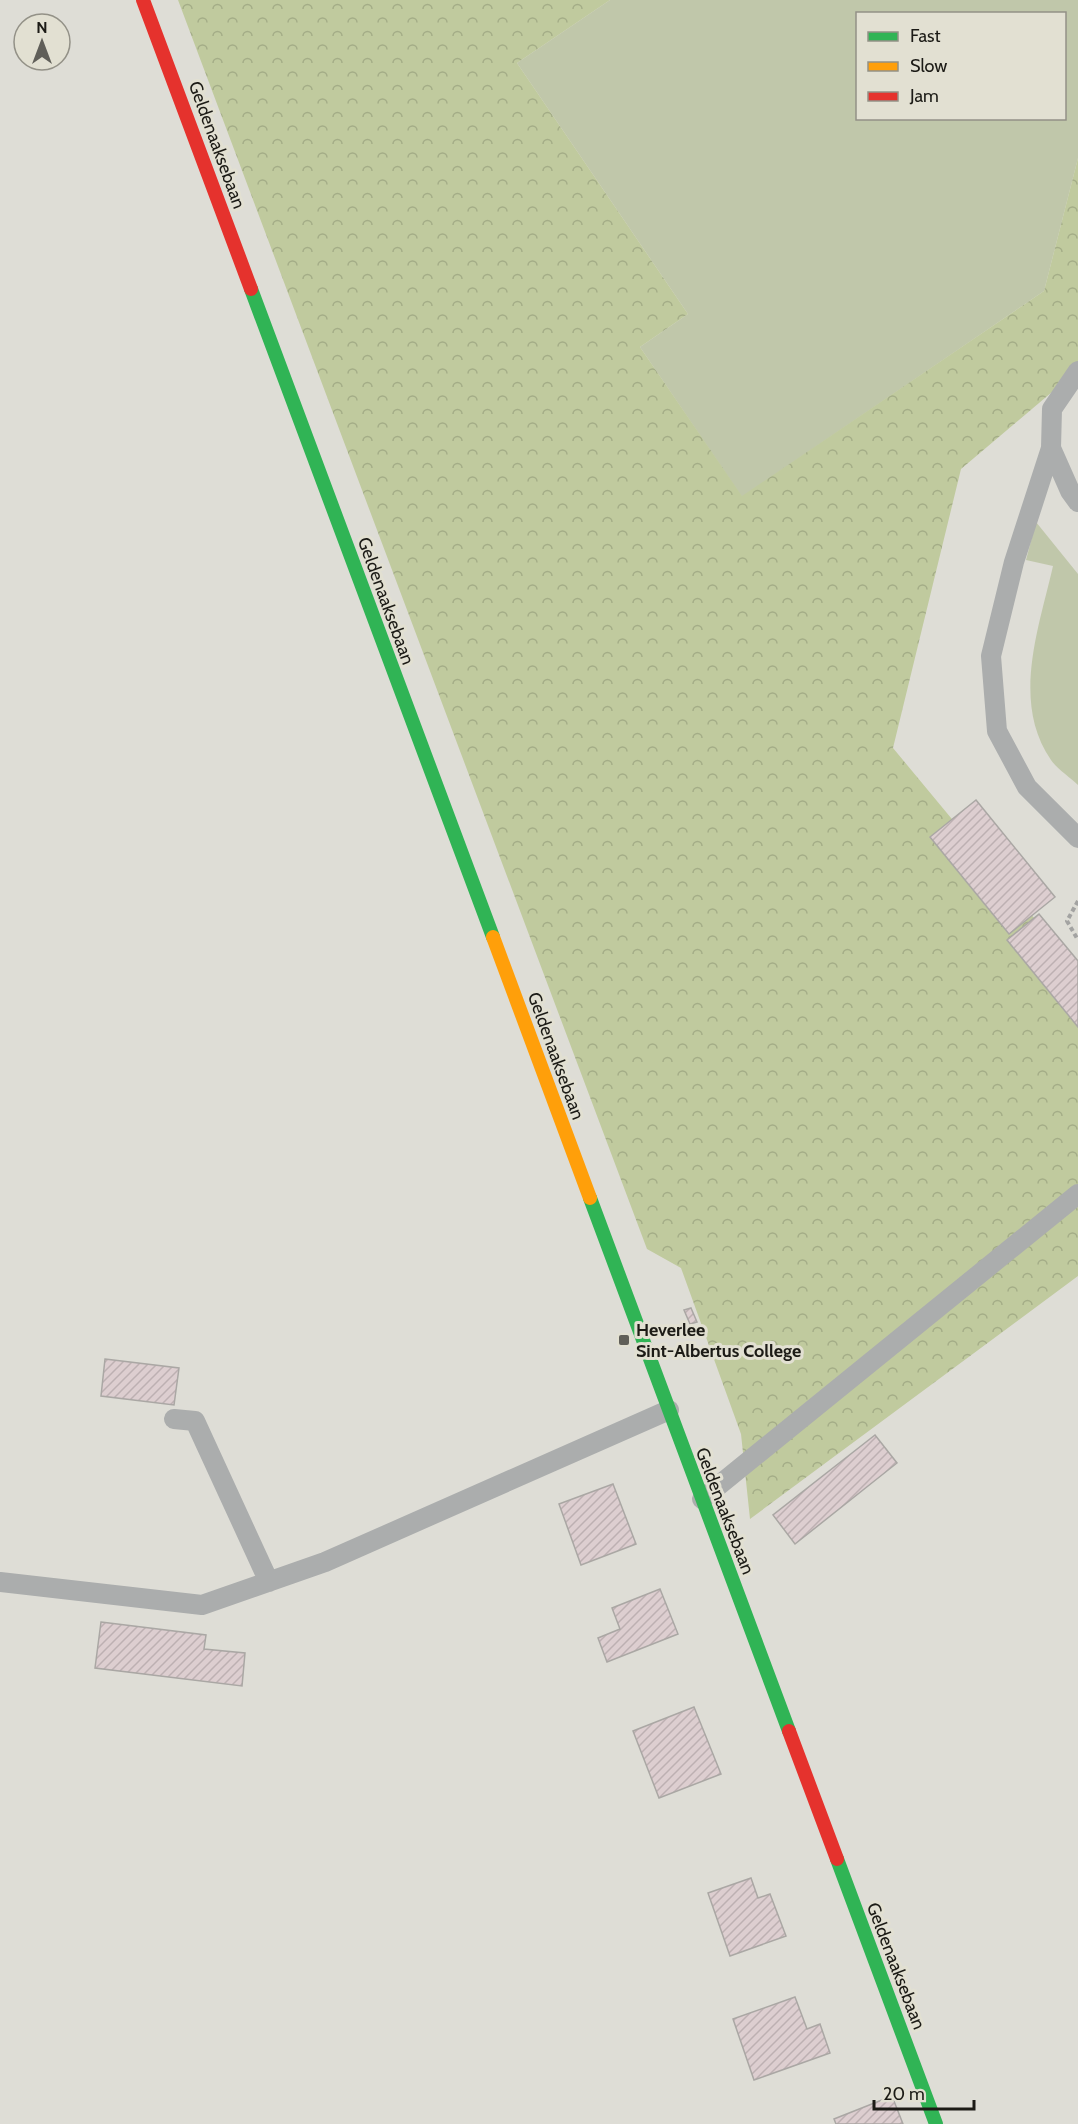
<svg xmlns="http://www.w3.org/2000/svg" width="1078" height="2124" font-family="Cabin,sans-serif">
  <defs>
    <pattern id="forest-crowns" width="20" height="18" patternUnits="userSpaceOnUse" patternTransform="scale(1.5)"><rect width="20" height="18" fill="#c0ca9e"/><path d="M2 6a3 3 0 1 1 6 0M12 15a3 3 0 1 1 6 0" fill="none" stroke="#a4ad87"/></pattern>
    <pattern id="building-hatch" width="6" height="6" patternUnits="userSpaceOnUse" patternTransform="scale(1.5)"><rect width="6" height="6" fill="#ddced0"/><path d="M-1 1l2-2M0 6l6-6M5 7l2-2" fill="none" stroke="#bdb0b2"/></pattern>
  </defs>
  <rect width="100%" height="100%" fill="#deddd6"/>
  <path fill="#c0c7aa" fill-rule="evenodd" d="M610,0H1078V158L1044,291L742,497L640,347L688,314L517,63ZM858,14H1064V118H858Z
    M1036,522L1078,574V785C1070,777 1057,769 1051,760C1011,702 1039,628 1053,566L1026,560Z"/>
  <path fill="url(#forest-crowns)" d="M178,0H610L517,63L688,314L640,347L742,496L1044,291L1078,158V370L961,469L893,748L1078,971V1276L750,1519L741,1434L681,1268L647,1249Z"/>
  <path fill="url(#building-hatch)" stroke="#aaa7a4" stroke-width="1.5" d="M976,800L1055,897L1009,934L930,837Z
    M1039,914L1078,961V1027L1007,940Z
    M691,1308L697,1322L690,1324L684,1310Z
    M105,1359L179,1368L174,1405L101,1396Z
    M875,1435L897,1463L795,1544L773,1515Z
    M613,1484L636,1544L581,1565L559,1504Z
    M660,1589L678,1634L607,1662L598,1638L620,1629L612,1608Z
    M101,1622L206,1635L204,1649L245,1653L242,1686L95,1668Z
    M694,1707L721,1774L659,1798L633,1731Z
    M751,1878L758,1898L770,1894L786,1936L730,1956L708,1893Z
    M795,1997L807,2029L820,2024L830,2053L754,2080L733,2019Z
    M892,2096L903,2124H836L834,2119Z"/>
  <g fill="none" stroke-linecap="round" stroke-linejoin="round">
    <path stroke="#a3a3a2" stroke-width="4" stroke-dasharray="4.5 3" stroke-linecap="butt" d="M1078,901L1067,921L1078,940"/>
    <path stroke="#abadad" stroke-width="20" d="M1078,371L1052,409L1051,448L1014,562L991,656L997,731L1027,787L1078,838
      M1051,448L1070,491L1078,502
      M174,1419L195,1421L269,1582
      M702,1499L1078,1194
      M0,1582L202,1605L325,1562L669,1410"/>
    <path stroke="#30b455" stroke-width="14" d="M251,289L493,937
      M590,1198L789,1731
      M837,1859L936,2124"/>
    <path stroke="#ff9f0a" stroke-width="14" d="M493,937L590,1198"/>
    <path stroke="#e5322d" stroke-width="14" d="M143,0L251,289
      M789,1731L837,1859"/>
  </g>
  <rect fill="#605f59" stroke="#e2e0d2" stroke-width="2" x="618" y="1334" width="12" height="12" rx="3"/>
  <g text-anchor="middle" stroke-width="6" stroke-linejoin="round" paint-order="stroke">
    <g font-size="18" fill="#1c1b16" stroke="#e2e0d2">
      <text transform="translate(217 145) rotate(70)" y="6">Geldenaaksebaan</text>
      <text transform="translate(386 601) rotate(70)" y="6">Geldenaaksebaan</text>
      <text transform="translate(556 1056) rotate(70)" y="6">Geldenaaksebaan</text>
      <text transform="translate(725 1511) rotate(69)" y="6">Geldenaaksebaan</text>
      <text transform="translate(896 1966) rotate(69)" y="6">Geldenaaksebaan</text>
    </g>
    <g font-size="18" font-weight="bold" fill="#1c1b16" stroke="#e2e0d2" text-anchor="start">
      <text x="636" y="1336">Heverlee<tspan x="636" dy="21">Sint-Albertus College</tspan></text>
    </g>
  </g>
  <rect x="856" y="12" width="210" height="108" fill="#e2e0d2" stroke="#939187" stroke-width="1.5"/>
  <rect x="868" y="32" width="30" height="9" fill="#30b455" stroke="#939187" stroke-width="1.5"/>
  <text x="910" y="42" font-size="18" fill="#1c1b16">Fast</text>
  <rect x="868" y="62" width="30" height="9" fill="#ff9f0a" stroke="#939187" stroke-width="1.5"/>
  <text x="910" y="72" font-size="18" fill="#1c1b16">Slow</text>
  <rect x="868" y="92" width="30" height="9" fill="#e5322d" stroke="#939187" stroke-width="1.5"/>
  <text x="910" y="102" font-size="18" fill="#1c1b16">Jam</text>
  <g transform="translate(42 42)"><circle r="28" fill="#e2e0d2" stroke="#939187" stroke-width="1.5"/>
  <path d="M0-4.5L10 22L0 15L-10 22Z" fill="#605f59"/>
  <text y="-9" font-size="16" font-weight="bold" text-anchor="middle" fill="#1c1b16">N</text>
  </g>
  <path d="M874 2100v9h100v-9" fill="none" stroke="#1c1b16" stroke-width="3"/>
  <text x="883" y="2100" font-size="18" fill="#1c1b16" stroke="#e2e0d2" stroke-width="4.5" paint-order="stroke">20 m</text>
</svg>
